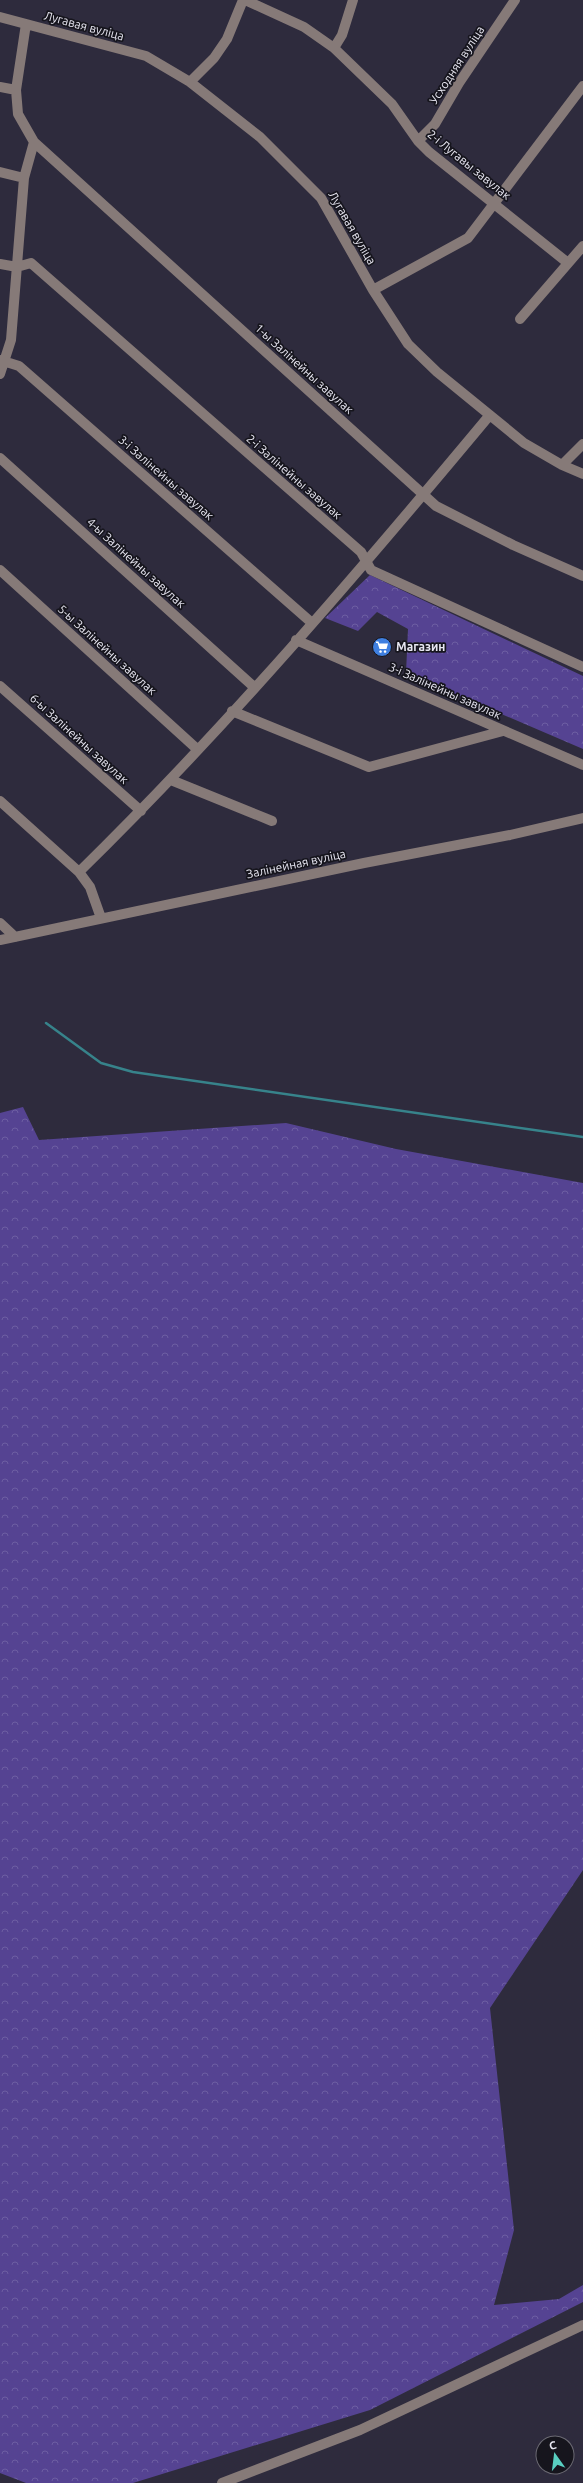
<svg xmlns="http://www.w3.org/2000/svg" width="583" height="2483" font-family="Ubuntu,sans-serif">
  <defs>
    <pattern id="forest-crowns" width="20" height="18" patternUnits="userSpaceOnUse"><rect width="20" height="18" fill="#554392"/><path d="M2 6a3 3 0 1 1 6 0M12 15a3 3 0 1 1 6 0" fill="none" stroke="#6d5ea2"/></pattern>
  </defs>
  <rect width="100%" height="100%" fill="#2e2b3d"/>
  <path fill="url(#forest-crowns)" d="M370,575L583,676V749L406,673L408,629L377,612L358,631L325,618Z
    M23,1107L39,1140L286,1123L396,1149L583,1183V1870L490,2008L514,2230L494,2305L559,2299L583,2285V2302L370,2410L133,2483H26L0,2473V1113Z"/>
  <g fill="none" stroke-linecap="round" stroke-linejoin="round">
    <path stroke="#37838b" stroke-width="2.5" d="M46,1023L101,1063L133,1072L583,1137"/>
    <path stroke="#867a78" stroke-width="10" d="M245,0L304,27L334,48L392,104L418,141L429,152L568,263
      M0,17L146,56L190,82L260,137L321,198L373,290L408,344L437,372L524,443L562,465L583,474
      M334,48L342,35L353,0
      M190,82L214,58L227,39L243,0
      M0,87L16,90
      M418,141L435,124L459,83L515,0
      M34,142L436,506L513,545L583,576
      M0,172L24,178
      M0,264L17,267L31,263L361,552L371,570L583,667
      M373,290L468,238L583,86
      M520,319L583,246
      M0,360L19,366L312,623
      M0,374L11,340L24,178L34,142L18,114L16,90L26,24
      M0,458L254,687
      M562,465L583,444
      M0,570L197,749
      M296,640L583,765
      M0,686L141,811
      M232,711L369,767L503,731
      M171,780L272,821
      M0,801L79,872L90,887L101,918
      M79,872C224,730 359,572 489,416
      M0,923L15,937
      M0,940L364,863L510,835L583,818
      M222,2483L360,2430L583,2325"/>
  </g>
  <defs>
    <symbol id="supermarket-disc" viewBox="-11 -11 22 22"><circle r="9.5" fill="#3f7fe0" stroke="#16151d"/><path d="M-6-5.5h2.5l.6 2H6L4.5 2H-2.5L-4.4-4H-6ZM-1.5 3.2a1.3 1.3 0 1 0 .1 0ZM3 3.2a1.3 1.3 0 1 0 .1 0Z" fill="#fff"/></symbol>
  </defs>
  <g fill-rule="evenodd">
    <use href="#supermarket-disc" x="371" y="636" width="22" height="22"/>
  </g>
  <g text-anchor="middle" stroke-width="3.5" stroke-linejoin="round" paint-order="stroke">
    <g font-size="12" fill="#e8e7f2" stroke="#16151d">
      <text transform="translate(84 26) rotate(15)" y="4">Лугавая вуліца</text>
      <text transform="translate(457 65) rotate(-57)" y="4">Усходняя вуліца</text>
      <text transform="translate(469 165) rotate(39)" y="4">2-і Лугавы завулак</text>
      <text transform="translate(352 228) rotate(60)" y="4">Лугавая вуліца</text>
      <text transform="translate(304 369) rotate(42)" y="4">1-ы Залінейны завулак</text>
      <text transform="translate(294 477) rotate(41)" y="4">2-і Залінейны завулак</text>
      <text transform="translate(166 478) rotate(41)" y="4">3-і Залінейны завулак</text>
      <text transform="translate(136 563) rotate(42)" y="4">4-ы Залінейны завулак</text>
      <text transform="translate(107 650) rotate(42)" y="4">5-ы Залінейны завулак</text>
      <text transform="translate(445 691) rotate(24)" y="4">3-і Залінейны завулак</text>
      <text transform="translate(79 739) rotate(42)" y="4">6-ы Залінейны завулак</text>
      <text transform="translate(296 864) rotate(-12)" y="4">Залінейная вуліца</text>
    </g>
    <g font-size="12" font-weight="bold" fill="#e8e7f2" stroke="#16151d" text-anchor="start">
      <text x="396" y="651">Магазин</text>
    </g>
  </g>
  <g transform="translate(555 2455) rotate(346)"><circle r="19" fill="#16151d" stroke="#6a6972"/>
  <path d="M0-3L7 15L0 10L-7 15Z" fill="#58cec0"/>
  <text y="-6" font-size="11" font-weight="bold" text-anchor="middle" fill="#e8e7f2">С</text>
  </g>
</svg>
